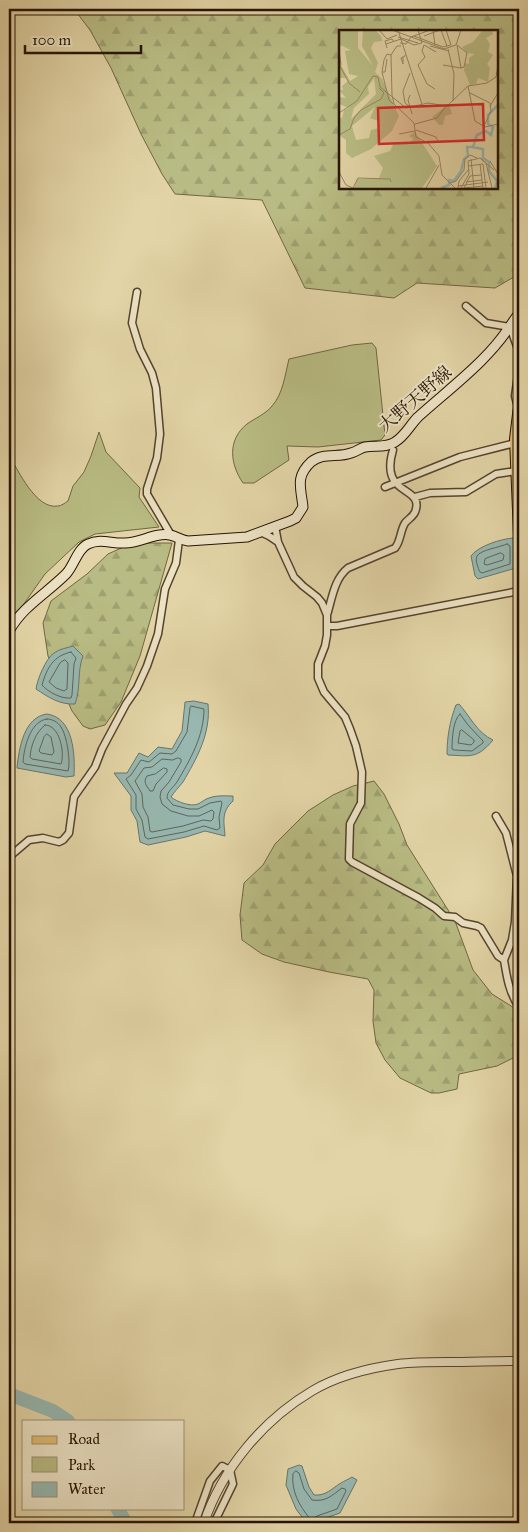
<svg xmlns="http://www.w3.org/2000/svg" width="528" height="1532" font-family="'IM FELL Great Primer','Noto Serif JP',serif">
  <defs>
    <pattern id="forest-firs" width="22" height="20" patternUnits="userSpaceOnUse" patternTransform="scale(1.25)"><rect width="22" height="20" fill="#b8bb83"/><path d="M5 1l3.5 6h-7zM16 11l3.5 6h-7z" fill="#9ea070"/></pattern>
  </defs>
  <rect width="100%" height="100%" fill="#e2d4a6"/>
  <filter id="stains"><feTurbulence type="fractalNoise" baseFrequency=".004" numOctaves="4"/><feColorMatrix values="0 0 0 0 .2 0 0 0 0 .09 0 0 0 0 .02 0 0 0 .5 -.17"/></filter>
  <radialGradient id="worn" r=".72"><stop offset=".6" stop-color="#630" stop-opacity="0"/><stop offset="1" stop-color="#630" stop-opacity=".3"/></radialGradient>
  <path fill="#b8bb83" stroke="#706742" d="M372,343L376,348L385,435L381,440L318,447L287,446L289,460L254,483H243C230,464 227,440 247,424C254,419 267,413 272,406C283,394 285,375 289,359L352,345Z
    M99,432L106,452L140,488L139,497L159,527L95,534L79,542L45,574L9,625V455C18,470 36,510 58,506C61,506 65,503 68,501L73,486L84,472L91,456Z"/>
  <path fill="url(#forest-firs)" stroke="#706742" fill-rule="evenodd" d="M74,9H519V274L495,288L417,283L394,298L305,288L262,200L175,194L162,174L141,134L111,68L90,30ZM340,31H497V188H340Z
    M147,543H172L140,656L121,702L105,725L90,729L83,726L72,711L48,656L43,623L51,601L87,574L108,554L128,545Z
    M374,781L384,794L399,824L407,845L455,921L473,970L492,994L519,1011V1055L497,1066L459,1074L457,1089L439,1093H431L400,1078L385,1060L376,1043L373,1021L374,990L368,979L329,972L284,962L262,954L242,940L240,915L244,883L263,865L275,844L308,811L333,795L353,786Z"/>
  <path fill="#97b7b0" stroke="#6a756a" d="M513,538L515,542L516,568L478,579L475,576L471,556C478,546 501,539 513,538Z
    M73,646L83,656C77,671 81,688 75,704C60,705 48,697 36,689C37,680 46,658 54,653C59,649 67,648 73,646Z
    M194,701L208,704C211,733 197,758 183,782C179,787 174,792 171,797C177,802 191,807 198,804C202,802 205,799 209,798C217,795 225,796 233,796V801C221,812 224,821 225,836L205,831L186,837L148,845L140,842L137,821L131,810V796L114,773H127L139,753L148,757L158,747L172,749L182,731L185,702Z
    M459,704C470,716 477,733 493,740C477,759 471,756 448,755L447,754C447,737 450,720 456,705Z
    M47,714C74,718 75,755 74,776L66,777L17,768C19,748 24,717 47,714Z
    M299,1465L302,1466L309,1487L314,1495C326,1496 331,1489 341,1483C344,1481 349,1479 352,1477L357,1480L340,1513L314,1522L305,1521L296,1509L286,1485L288,1469Z"/>
  <g fill="none" stroke-linecap="round" stroke-linejoin="round">
    <path stroke="#5f6559" stroke-width="1" d="M507,544L510,546V564L482,573L480,572C478,568 475,560 477,556C480,550 501,547 507,544Z
      M501,553L504,555L503,560L487,565L484,564L485,559Z
      M71,652L76,658L74,664L72,695L71,698C61,699 48,692 42,685C47,668 53,656 71,652Z
      M65,660L68,663L67,689L64,691L56,688L49,682L60,663Z
      M191,706L204,709C204,736 190,760 177,782C173,788 167,791 167,798L173,805L189,809H198L210,803L221,801L222,803L219,817L220,828L217,830L204,826L184,832L148,839L145,837L142,820L136,809V795L126,779L131,775L141,760L149,762L160,753L172,754L176,751L187,732L190,708Z
      M460,714L468,725L483,741V743L472,751L454,750L452,749C452,739 453,720 460,714Z
      M47,719C52,719 58,722 61,727C67,735 71,763 68,771L25,764L23,762C24,748 30,721 47,719Z
      M45,725C60,725 65,753 61,764L32,759L30,757C31,746 35,733 45,725Z
      M462,730L474,740V742L471,745L458,743L460,731Z
      M47,734L51,737L54,752L52,755L41,753L39,751L44,737Z
      M178,758L181,759V762L169,782L161,791L160,797L162,804L171,811L188,816H199L212,810L214,812L213,819L211,821L203,820L183,826L152,832L150,831L148,817L143,807L142,794L135,781L144,768L152,767L162,759L172,760Z
      M164,768L167,769V772L156,784L153,791H150C146,785 143,782 147,776L155,774Z
      M296,1471L299,1473L304,1489L312,1500C326,1502 331,1496 342,1488L345,1489L346,1491L337,1509L317,1516L312,1520L310,1519C299,1505 291,1491 293,1474Z"/>
    <path stroke="#97b7b0" stroke-width="14" d="M9,1394L53,1411L68,1421
      M117,1508L126,1523"/>
    <defs>
      <path id="minor" d="M137,292L132,323L140,349L152,373L156,388L160,434L157,458L147,489V494L171,535
        M466,306L486,323L510,327L519,352
        M518,408L515,396L519,368
        M385,487L460,457L515,443
        M415,497L430,493L466,492L496,474L516,471
        M275,526L278,542L294,577L303,586L317,597L322,603L327,615V635L325,646L318,664V678L324,692L345,717L350,729L356,746L362,772L361,803L350,824L349,859L352,862L419,898L435,908L444,916L455,917L463,923L477,926L481,928L498,956L504,960C507,978 509,992 519,1007
        M260,532L269,536L278,542
        M327,615C332,599 334,579 348,568L395,548C401,541 400,531 405,523C408,519 413,517 415,512C422,495 404,493 396,483C388,474 390,460 393,450
        M327,626H337L519,591
        M496,816L506,833L517,876L515,922L512,940L504,960
        M9,857L29,840L43,838L59,842L63,840L69,833L74,797L95,767L102,749L126,704L137,688L147,666L158,634L165,589L176,563L179,540
        M195,1523L210,1481L222,1466L230,1470L233,1484L214,1523"/>
      <path id="tertiary" d="M204,1523C222,1469 263,1420 312,1391C337,1376 369,1368 398,1364C414,1362 431,1362 447,1362C471,1362 495,1361 519,1361"/>
      <path id="secondary" d="M9,631C23,606 46,594 66,574C74,566 77,549 88,544C101,538 112,544 125,543C140,543 156,532 170,535C176,536 180,540 188,541L247,537L290,521L296,518L303,507C301,488 295,477 311,462C323,452 338,458 351,453C356,452 360,448 365,447C375,445 386,448 395,442C405,436 410,425 418,417C439,398 461,381 481,361C491,351 500,341 508,329C512,324 514,319 519,314"/>
      <path id="primary" d="M519,406L515,439L519,534"/>
    </defs>
    <use href="#minor" stroke="#56432b" stroke-width="9"/>
    <use href="#tertiary" stroke="#56432b" stroke-width="10"/>
    <use href="#secondary" stroke="#271302" stroke-width="11"/>
    <use href="#primary" stroke="#271302" stroke-width="12"/>
    <use href="#minor" stroke="#ece3c5" stroke-width="6"/>
    <use href="#tertiary" stroke="#ece3c5" stroke-width="8"/>
    <use href="#secondary" stroke="#ece3c5" stroke-width="9"/>
    <use href="#primary" stroke="#e1ba73" stroke-width="10"/>
  </g>
  <g text-anchor="middle" stroke-width="4" stroke-linejoin="round" paint-order="stroke">
    <g font-size="18" fill="#271302" stroke="#ece3c5">
      <text transform="translate(415 399) rotate(-41)" y="6">大野天野線</text>
    </g>
  </g>
  <g transform="translate(339 30)">
    <rect width="159" height="159" fill="#e2d4a6"/>
    <path d="M76,102L98,136L83,158H15L18,149L40,148L44,138L35,126L51,121L55,113L69,114L75,109L70,106Z" fill="#b8bb83"/>
    <path d="M0,0H19V18L34,36L23,16L24,0H36L42,6L43,11L35,12L32,18L39,33L36,42L43,49L60,86L53,101L32,119L13,128L7,123V110L0,105V88H3L5,80L10,78L0,74V67L7,68L0,60H4L3,56L9,51L7,48H1L0,32L11,51L19,46L10,44L6,21L12,20L1,15ZM35,48L37,64L12,89L15,78L30,64L29,57ZM36,77L31,88L39,91L40,98L32,100L30,108L17,110L13,96ZM144,0H153L154,4L147,8L151,14L149,22L154,25L148,34L151,38L149,52L139,48L137,54L131,55L125,40L126,33L130,34V28L136,24L128,23L123,17L134,12ZM110,74L113,84L106,86L104,95H100L93,87Z" fill="#b8bb83" fill-rule="evenodd"/>
    <path fill="none" stroke="#97b7b0" stroke-width="2.5" d="M133,117L144,119V128L150,132V141L158,151L156,158M102,158L110,155V150L115,151L122,141L125,129L129,126L128,117H134L138,105L147,101L152,105L154,97L149,94V85L159,75"/>
    <path fill="none" stroke="#978764" stroke-width="1" d="M40,0L48,9L58,5M53,0L105,19L117,15L122,0M59,0L83,74M94,0L96,15M102,0L108,16M107,0L112,15M75,6L104,17L112,15M85,6L101,0M59,7L79,13M61,13L67,14L72,7L91,0M47,14L62,9L75,15L83,13L79,0M118,15L128,23L125,37L122,38M118,15L122,38M91,16L110,21M48,18L46,11L53,9L55,12M109,19L115,44L114,71M0,20L2,35M64,27V34L62,28L66,26V25M48,29L46,42H43L45,30L48,24L52,25M0,34L10,53L21,62M104,35L122,38M43,42L50,70L54,74M71,43L64,61L66,73L71,77M129,56L136,91L146,97L159,94M96,59L88,54L79,35L86,27L83,21L85,15L97,22M131,63L151,73L152,81L145,96M53,65L52,25L58,16H62M53,65L55,74L75,93L77,107L89,113L100,126L103,145L116,158M71,65L69,70L73,84M151,76L159,63M0,83L18,71L34,46L39,47L41,57L67,78L89,73L108,76L129,56L148,53L157,47L159,35M76,94L98,88L107,76M77,100L97,107L99,111M60,104L76,101M0,105L11,99L15,88L22,80L42,69L45,63L40,58M141,128L155,140M132,129L135,158M151,131L159,144M141,134L144,158M129,136L144,134L147,158M0,142L7,155L14,158M127,152L143,150M111,153L117,151L125,140L126,129L131,125L138,128M119,156L149,152M14,158L19,148L51,149L52,152M87,158L100,135M119,158L120,151L130,139M122,158L130,144L129,131L141,128L147,133L153,158M125,158L131,146L142,145M125,158L144,156"/>
    <path fill="#d62828" fill-opacity="0.15" stroke="#d62828" stroke-width="2.5" d="M144,74L145,110L40,114L39,78Z"/>
    <rect width="159" height="159" fill="none" stroke="#271302" stroke-width="2.5"/>
  </g>
  <rect width="528" height="1532" fill="none" stroke="#e2d4a6" stroke-width="30"/>
  <rect x="10" y="10" width="508" height="1512" fill="none" stroke="#271302" stroke-width="2.5"/>
  <rect x="15" y="15" width="498" height="1502" fill="none" stroke="#271302"/>
  <rect x="22" y="1420" width="162" height="90" fill="#ece3c5" stroke="#9d9077"/>
  <rect x="32" y="1436" width="25" height="8" fill="#e1ba73" stroke="#9d9077"/>
  <text x="68" y="1444" font-size="15" fill="#271302">Road</text>
  <rect x="32" y="1457" width="25" height="15" fill="#b8bb83" stroke="#9d9077"/>
  <text x="68" y="1470" font-size="15" fill="#271302">Park</text>
  <rect x="32" y="1482" width="25" height="15" fill="#97b7b0" stroke="#9d9077"/>
  <text x="68" y="1494" font-size="15" fill="#271302">Water</text>
  <path d="M25 45v8h116v-8" fill="none" stroke="#271302" stroke-width="2.5"/>
  <text x="32" y="45" font-size="15" fill="#271302" stroke="#ece3c5" stroke-width="4" paint-order="stroke">100 m</text>
  <rect width="100%" height="100%" filter="url(#stains)"/>
  <rect width="100%" height="100%" fill="url(#worn)"/>
</svg>
